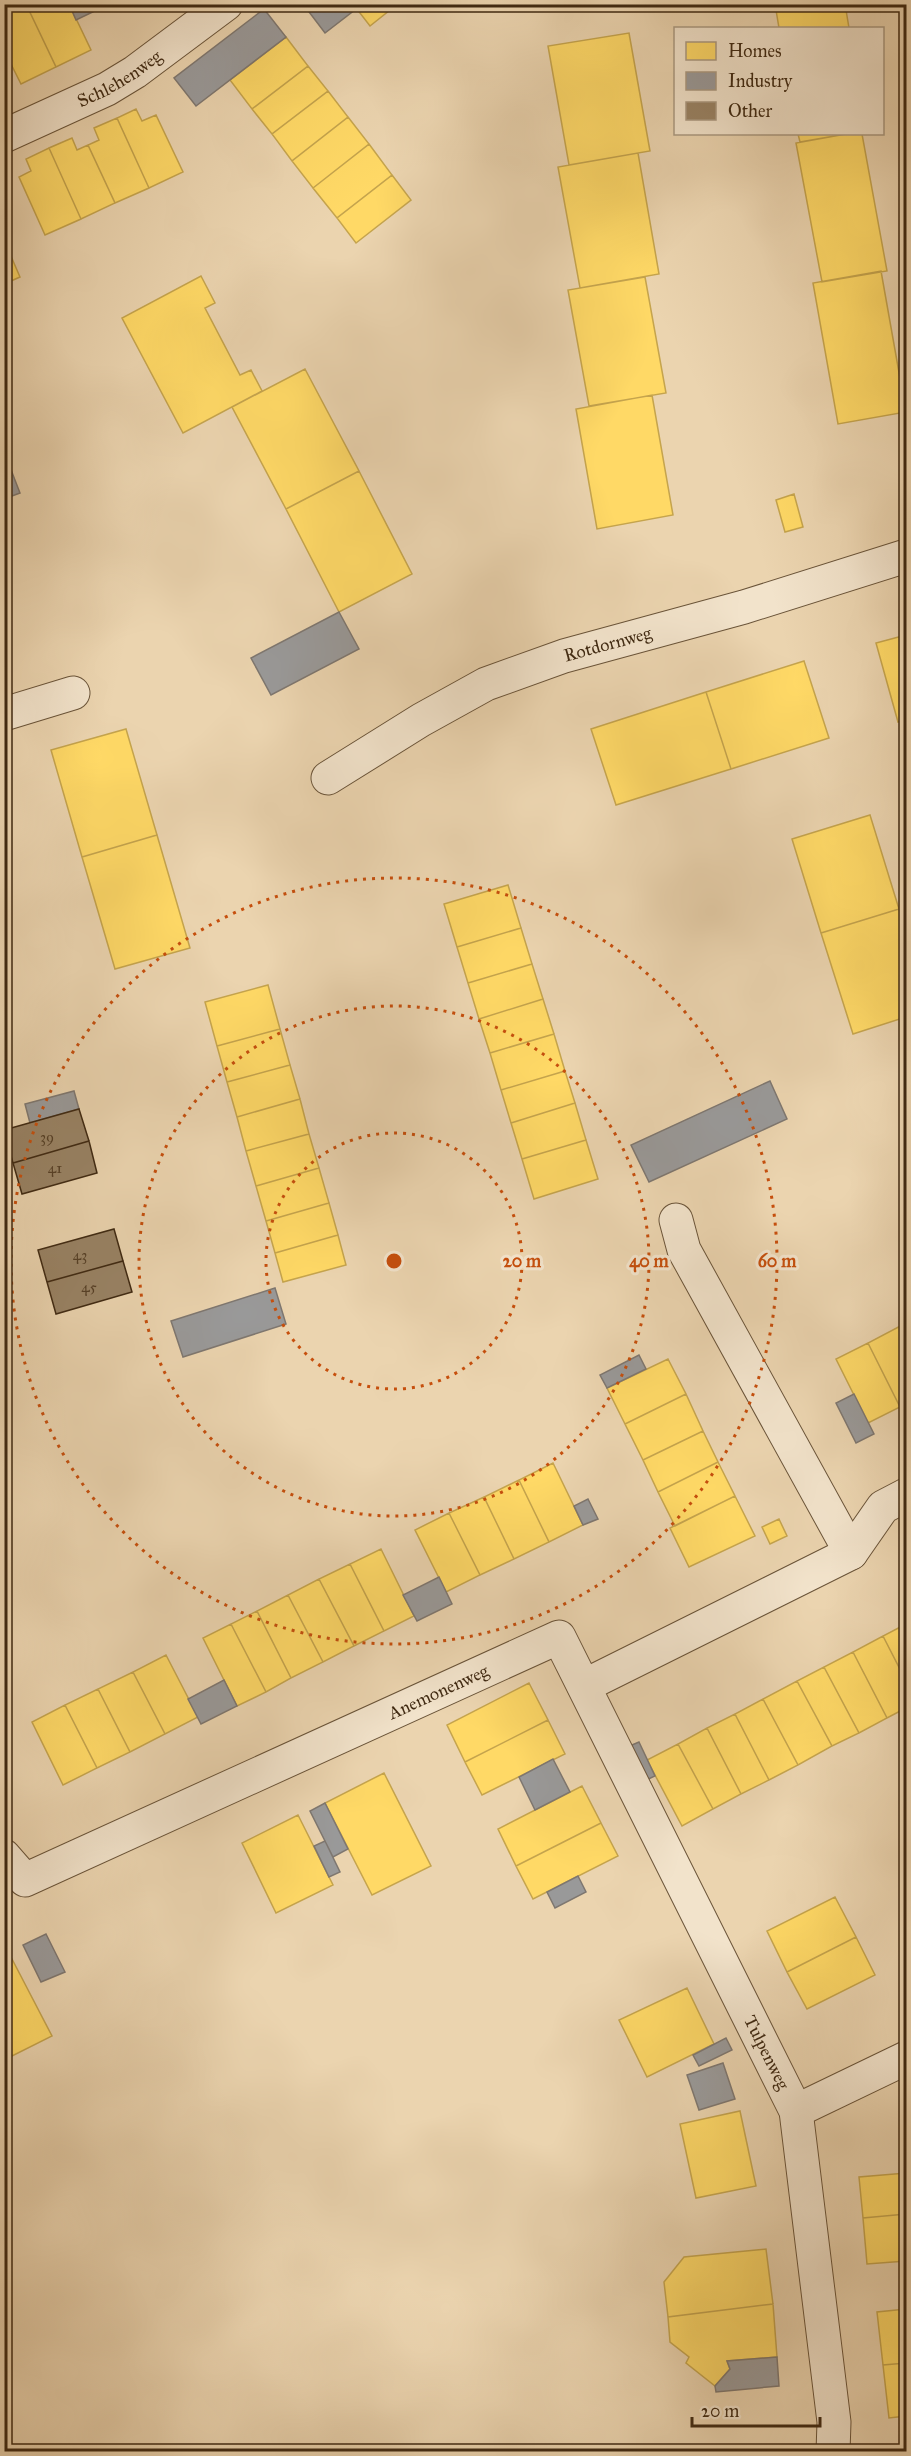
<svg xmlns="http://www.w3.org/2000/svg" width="911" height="2456" font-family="'IM FELL Great Primer',serif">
  <rect width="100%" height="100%" fill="#ebd4af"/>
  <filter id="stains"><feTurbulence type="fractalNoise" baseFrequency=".00333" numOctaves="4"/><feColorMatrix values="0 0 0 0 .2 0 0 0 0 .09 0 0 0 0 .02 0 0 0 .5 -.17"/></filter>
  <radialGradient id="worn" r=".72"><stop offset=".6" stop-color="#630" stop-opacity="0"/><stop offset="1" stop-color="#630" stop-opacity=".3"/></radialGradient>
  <path fill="#ffd966" stroke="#c5a44d" stroke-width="1.5" d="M19,4H26L56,67L21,84L4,50V12Z
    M26,4H69L91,50L56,67Z
    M353,4H394L395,6L370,26Z
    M775,4H845L849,28H779Z
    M629,33L650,151L569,165L548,46Z
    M286,37L308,66L252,109L230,80Z
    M308,66L328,91L272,134L252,109Z
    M328,91L348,117L292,161L272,134Z
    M136,109L142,121L156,115L183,172L149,188L117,118Z
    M348,117L369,144L313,188L292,161Z
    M117,118L149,188L115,203L88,145L99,140L94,128Z
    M798,134H846L800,142Z
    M846,134H862L887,271L822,282L796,143Z
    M72,138L77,150L88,145L115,203L81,219L49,148Z
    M369,144L392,175L337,218L313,188Z
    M49,148L81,219L45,235L19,177L31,171L26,159Z
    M638,153L659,274L580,288L558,167Z
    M392,175L411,200L356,243L337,218Z
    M4,240L20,277L4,284Z
    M881,271L906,412L838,424L813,283Z
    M201,276L215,303L205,308L240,375L251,370L262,391L183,433L122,318Z
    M645,277L666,393L589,406L568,290Z
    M305,369L359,471L286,509L232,407Z
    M652,395L673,515L597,529L576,409Z
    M359,471L412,574L339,612L286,509Z
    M794,494L803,527L785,532L776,500Z
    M906,635V720L898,722L876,643Z
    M804,661L829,738L731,769L706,692Z
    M706,692L731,769L616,805L591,729Z
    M126,729L157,835L82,857L51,750Z
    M870,815L899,909L821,933L792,839Z
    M157,835L190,948L115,969L82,857Z
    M508,885L521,928L457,947L444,904Z
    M899,909L906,933V1017L853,1034L821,933Z
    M521,928L532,964L468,983L457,947Z
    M532,964L543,999L479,1019L468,983Z
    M268,985L280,1029L217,1046L205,1002Z
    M543,999L554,1034L490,1053L479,1019Z
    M280,1029L290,1065L227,1082L217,1046Z
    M554,1034L565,1071L501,1090L490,1053Z
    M290,1065L300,1099L237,1117L227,1082Z
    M565,1071L575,1103L511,1123L501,1090Z
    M300,1099L309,1134L246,1151L237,1117Z
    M575,1103L586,1140L522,1159L511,1123Z
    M309,1134L319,1168L256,1186L246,1151Z
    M586,1140L598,1179L534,1199L522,1159Z
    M319,1168L329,1203L266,1221L256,1186Z
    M329,1203L338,1235L275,1253L266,1221Z
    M338,1235L346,1265L283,1282L275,1253Z
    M906,1323V1404L900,1407L868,1343Z
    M868,1343L900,1407L868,1423L836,1359Z
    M668,1359L686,1394L625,1424L607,1388Z
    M686,1394L703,1431L643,1460L625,1424Z
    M703,1431L718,1462L658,1492L643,1460Z
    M718,1462L735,1496L675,1526L658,1492Z
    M553,1463L583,1525L549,1542L519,1480Z
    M519,1480L549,1542L514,1559L484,1497Z
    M735,1496L755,1536L689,1567L670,1528Z
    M484,1497L514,1559L480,1575L449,1513Z
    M449,1513L480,1575L446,1592L415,1530Z
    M779,1519L787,1536L770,1544L762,1527Z
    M381,1549L414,1616L384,1631L350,1564Z
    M350,1564L384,1631L354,1646L319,1579Z
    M319,1579L354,1646L323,1662L288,1595Z
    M288,1595L323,1662L291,1678L257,1611Z
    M257,1611L291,1678L266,1692L231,1624Z
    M231,1624L266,1692L237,1706L203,1638Z
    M906,1624V1681L883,1636Z
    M883,1636L906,1681V1708L887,1718L853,1652Z
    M853,1652L887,1718L859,1733L824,1667Z
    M166,1655L198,1717L165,1734L133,1672Z
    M824,1667L859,1733L832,1746L797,1681Z
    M133,1672L165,1734L130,1752L98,1689Z
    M797,1681L832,1746L798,1765L763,1699Z
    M529,1683L548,1720L465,1762L447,1725Z
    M98,1689L130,1752L97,1768L65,1705Z
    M763,1699L798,1765L769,1780L735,1714Z
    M65,1705L97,1768L63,1785L32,1722Z
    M735,1714L769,1780L741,1794L707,1728Z
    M548,1720L565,1754L482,1795L465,1762Z
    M707,1728L741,1794L713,1809L678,1744Z
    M678,1744L713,1809L682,1826L647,1760Z
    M384,1773L431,1866L372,1895L325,1803Z
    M582,1786L601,1823L516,1866L498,1829Z
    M298,1815L333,1885L276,1913L242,1843Z
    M601,1823L618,1856L533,1899L516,1866Z
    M835,1897L856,1937L787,1972L767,1931Z
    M856,1937L875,1975L807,2009L787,1972Z
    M12,1959L52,2036L4,2060V1963Z
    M687,1988L714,2044L647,2077L619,2020Z
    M740,2111L756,2186L696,2198L680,2124Z
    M906,2173V2214L863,2218L859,2177Z
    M906,2214V2261L867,2264L863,2218Z
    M766,2249L773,2304L668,2317L664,2282L684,2257Z
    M773,2304L777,2357L727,2361L730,2369L715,2386L686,2363L689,2357L670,2342L668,2317Z
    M906,2309V2363L883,2365L877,2312Z
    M906,2363V2416L889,2418L883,2365Z"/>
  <path fill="#999" stroke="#7e7770" stroke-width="1.5" d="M69,4H92L95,11L76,20Z
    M303,4H353L356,9L325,33Z
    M264,9L286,37L196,106L174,78Z
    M8,462L20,493L4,499V463Z
    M339,612L359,649L271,695L251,658Z
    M770,1081L787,1119L649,1182L631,1145Z
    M74,1091L79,1109L30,1123L25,1104Z
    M275,1288L286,1324L183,1357L171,1321Z
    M639,1355L646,1369L607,1388L600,1375Z
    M854,1394L874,1434L856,1443L836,1403Z
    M588,1499L598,1519L583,1525L574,1506Z
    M439,1577L452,1604L417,1621L403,1595Z
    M224,1680L237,1706L201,1724L188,1699Z
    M639,1742L655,1776L642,1782L625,1748Z
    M553,1759L570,1792L535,1810L519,1777Z
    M325,1803L348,1849L333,1857L310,1811Z
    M325,1841L340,1872L329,1877L314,1846Z
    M578,1876L586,1892L555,1908L547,1892Z
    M46,1934L65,1972L41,1982L23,1945Z
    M726,2038L732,2050L699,2066L693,2055Z
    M723,2063L735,2099L699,2110L687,2075Z
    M777,2357L779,2386L716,2392L715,2386L730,2369L727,2361Z"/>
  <path fill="#988264" stroke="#3f2912" stroke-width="1.5" d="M79,1109L89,1141L13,1163L4,1130Z
    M89,1141L97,1173L22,1194L13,1163Z
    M114,1229L123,1261L47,1282L38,1250Z
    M123,1261L132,1292L56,1314L47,1282Z"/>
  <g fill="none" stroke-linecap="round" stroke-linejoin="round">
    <defs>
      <g id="street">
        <path id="s1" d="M4,136L107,89L135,72L226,4"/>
        <path d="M4,714L73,693"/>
        <path id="s2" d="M328,778L421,720L486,684L564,656L744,607L906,556"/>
        <path d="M676,1220L684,1250L851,1553"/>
        <path d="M584,1686L851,1553L883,1507L906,1495"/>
        <path id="s3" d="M4,1856L25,1880L559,1637L796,2111L834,2422L833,2452"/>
        <path d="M796,2111L906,2058"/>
      </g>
    </defs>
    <use href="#street" stroke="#6a5439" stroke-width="35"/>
    <use href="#street" stroke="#f2e3cb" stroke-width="33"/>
  </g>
  <g fill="none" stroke="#c64f0d" stroke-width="3" stroke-dasharray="3 6">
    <circle cx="394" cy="1261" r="128"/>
    <circle cx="394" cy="1261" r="255"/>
    <circle cx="394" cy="1261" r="383"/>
  </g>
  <g text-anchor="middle" stroke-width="6" stroke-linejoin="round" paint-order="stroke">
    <g font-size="15" fill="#553f26">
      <text x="47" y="1142">39</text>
      <text x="55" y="1173">41</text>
      <text x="80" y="1260">43</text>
      <text x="89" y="1292">45</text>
    </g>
    <g font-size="18" fill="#3f2912" stroke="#f2e3cb">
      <text dy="6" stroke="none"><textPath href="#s1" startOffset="129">Schlehenweg</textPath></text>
      <text dy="6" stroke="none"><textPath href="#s2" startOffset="312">Rotdornweg</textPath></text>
      <text dy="6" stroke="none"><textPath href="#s3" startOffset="486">Anemonenweg</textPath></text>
      <text dy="6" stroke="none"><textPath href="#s3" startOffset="1083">Tulpenweg</textPath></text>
    </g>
  </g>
  <circle cx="394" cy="1261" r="9" fill="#c64f0d" stroke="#f2e3cb" stroke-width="3"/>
  <g font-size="18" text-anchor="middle" font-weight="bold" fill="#c64f0d" stroke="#f2e3cb" stroke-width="6" stroke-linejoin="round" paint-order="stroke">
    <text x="522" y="1267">20 m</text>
    <text x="649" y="1267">40 m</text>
    <text x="777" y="1267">60 m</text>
  </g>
  <rect width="911" height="2456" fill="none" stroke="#ebd4af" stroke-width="24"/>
  <rect x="6" y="6" width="899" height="2444" fill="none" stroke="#3f2912" stroke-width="3"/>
  <rect x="12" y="12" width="887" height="2432" fill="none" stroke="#3f2912" stroke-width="1.5"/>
  <rect x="674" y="27" width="210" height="108" fill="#f2e3cb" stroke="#aa9981" stroke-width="1.5"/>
  <rect x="686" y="42" width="30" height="18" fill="#ffd966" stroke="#aa9981" stroke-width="1.5"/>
  <text x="728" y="57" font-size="18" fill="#3f2912">Homes</text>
  <rect x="686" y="72" width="30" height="18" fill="#999999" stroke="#aa9981" stroke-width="1.5"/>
  <text x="728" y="87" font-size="18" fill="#3f2912">Industry</text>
  <rect x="686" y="102" width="30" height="18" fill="#988264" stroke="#aa9981" stroke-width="1.5"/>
  <text x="728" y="117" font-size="18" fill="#3f2912">Other</text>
  <path d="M692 2417v9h128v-9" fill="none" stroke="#3f2912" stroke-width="3"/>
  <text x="701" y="2417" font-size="18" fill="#3f2912" stroke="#f2e3cb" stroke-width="4.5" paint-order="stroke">20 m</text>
  <rect width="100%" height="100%" filter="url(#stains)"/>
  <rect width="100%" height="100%" fill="url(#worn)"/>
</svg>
